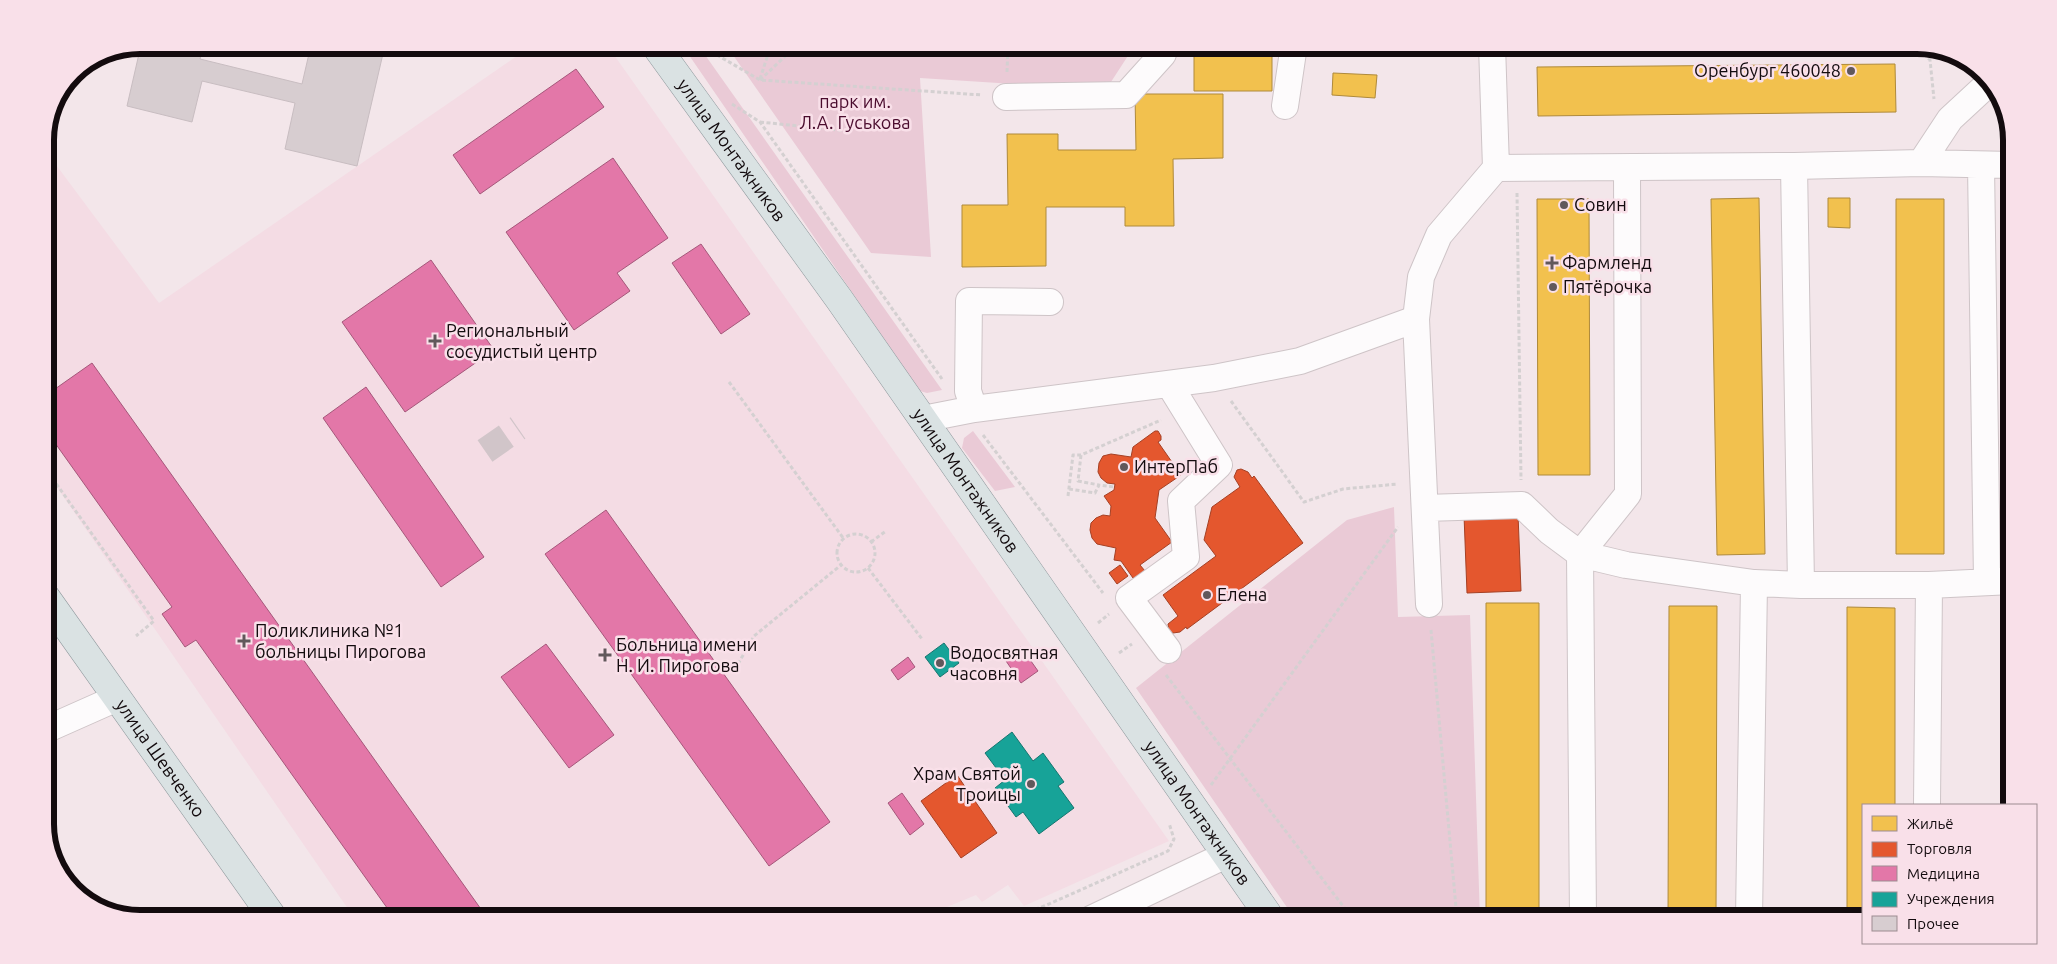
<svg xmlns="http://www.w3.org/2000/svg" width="2057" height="964" font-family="Ubuntu,sans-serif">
  <rect width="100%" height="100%" fill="#f3e6ea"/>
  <path fill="#f4dce4" d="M533,45H607L1169,841L1024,906L1008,885L982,902L976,895L918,919H355L45,470V150L159,303Z"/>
  <path fill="#eacad6" d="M682,45H698L942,390L927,393L920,391Z
    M726,45H1135L1109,85H1028L920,78L931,257L871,253Z
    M973,431L1015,487L995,491L962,448L964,438Z
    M1394,507L1398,617L1470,615L1480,919H1295L1136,688L1347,520Z"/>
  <path fill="#f2c14e" stroke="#af8a3b" d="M1194,45H1272V91H1194Z
    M1895,64L1896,112L1538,116L1537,67Z
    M1333,73L1377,75L1375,98L1332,95Z
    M1135,94H1223V158L1173,159L1174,226H1125V207H1046V266L962,267V205H1008L1007,134H1058V150H1136Z
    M1759,198L1765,554L1717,555L1711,199Z
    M1828,198H1850V228L1828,227Z
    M1537,199H1589L1590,475H1538Z
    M1896,199H1944V554H1896Z
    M1486,603H1539V919H1486Z
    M1669,606H1717L1716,919H1668Z
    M1847,607L1895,608V805H1863V919H1847Z"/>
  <path fill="#e4572e" stroke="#a54024" d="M1155,431H1158L1161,436V440L1158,442L1181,475L1159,490L1155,518L1172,542L1140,565L1145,571L1140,579L1133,578L1121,561L1114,560L1116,548L1097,544L1092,538L1090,530L1091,523L1096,518L1103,515L1110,516L1111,506L1104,496L1114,490L1115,484L1107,483L1101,478L1098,472L1099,463L1103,456L1111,454L1131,457L1133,447Z
    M1241,469L1248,472L1252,478L1254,476L1303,543L1187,629L1186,627L1180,632L1173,633L1169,631L1168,624L1178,616L1163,595L1216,556L1204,540L1212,507L1240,487L1234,477L1237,470Z
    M1518,514L1521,591L1467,593L1464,515Z
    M1120,565L1128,576L1117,584L1109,573Z
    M957,775L997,833L961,858L921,801Z"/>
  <path fill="#e377a8" stroke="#a5577a" d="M576,69L604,107L480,194L453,155Z
    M613,158L668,238L617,273L630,291L574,330L506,232Z
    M701,244L750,314L721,334L672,263Z
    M431,260L494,350L405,412L342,322Z
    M92,363L488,919H395L196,640L185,647L162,614L172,607L45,429V396Z
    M366,387L484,557L441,587L323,418Z
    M606,510L830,822L769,866L545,554Z
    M546,644L614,735L569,768L501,677Z
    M1021,647L1038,671L1021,683L1004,658Z
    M908,657L915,667L898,680L891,670Z
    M902,793L924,824L910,835L888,803Z"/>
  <path fill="#17a398" stroke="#16756f" d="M944,643L959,663L940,677L925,657Z
    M1012,732L1033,761L1043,753L1064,782L1058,786L1074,808L1039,834L1023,812L1016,817L995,788L1005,780L985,753Z"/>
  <path fill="#d7cdd0" stroke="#c8bdc1" d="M141,45H203L200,59L302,84L311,45H385L357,166L285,149L295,103L202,81L192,122L127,106Z"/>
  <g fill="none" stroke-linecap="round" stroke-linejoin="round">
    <path stroke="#d1c5c9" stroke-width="26" stroke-dasharray="26 13" stroke-linecap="butt" d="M485,451L518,428"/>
    <defs>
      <path id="minor" d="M1006,97L1126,95L1163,54L1165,45
        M1285,106L1294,45
        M1921,163L1950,119L1990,82
        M1981,165L1987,581
        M1794,166L1801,585
        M1496,168L1794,166L1921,163L2012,165
        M1416,319L1429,604
        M974,409L968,391L969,301L1050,302
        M923,419L974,409L1214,378L1300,361L1416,319L1421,277L1439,235L1496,168L1492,45
        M1425,508L1522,505L1549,531L1580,554L1626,565L1754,583L1801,585H1929L2012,581
        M1168,650L1129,598L1186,557L1181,501L1219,465L1169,384
        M45,730L117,698
        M1927,805L1929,585
        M1091,919L1226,855
        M1583,919L1580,554L1628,494L1627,168
        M1749,919L1754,583"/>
      <g id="major">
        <path id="s1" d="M655,45L839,299L1271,919"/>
        <path id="s2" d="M45,596L274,919"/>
      </g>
    </defs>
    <use href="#minor" stroke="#cec4c7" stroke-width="28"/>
    <use href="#major" stroke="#8e989c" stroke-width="29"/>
    <path stroke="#d4d0d1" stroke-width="3" stroke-dasharray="4 2.5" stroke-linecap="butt" d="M700,45L760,80L982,95
      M1914,45L1930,60L1934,99
      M1007,72L1008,45
      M760,79L771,45
      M760,80L797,45
      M732,104L760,122L942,379
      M760,122L847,131
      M1517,193L1521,480
      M729,382L844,539
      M1231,401L1304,502L1343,489L1398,484
      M983,435L1103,593
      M1081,455L1078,481L1099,485
      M45,468L154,621L136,636
      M1069,489L1095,493L1099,485L1114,487
      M1068,496L1073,455H1081L1161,420
      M837 553a19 19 0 1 1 38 0a19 19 0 1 1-38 0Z
      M871,542L886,531
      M868,568L922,639
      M1098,623L1109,614
      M1431,630L1457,919
      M1119,653L1132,644
      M738,664L754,636L841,565
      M1166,675L1353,919
      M1211,785L1398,527
      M1011,919L1049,904L1168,851L1174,839L1169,823"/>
    <use href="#minor" stroke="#fdfbfc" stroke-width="26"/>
    <use href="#major" stroke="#dae2e3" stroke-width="28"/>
  </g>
  <g fill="#61585b" stroke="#f9e0e9" stroke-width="2">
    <circle cx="1851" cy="71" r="5"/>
    <circle cx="1564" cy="205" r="5"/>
    <path d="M1549.5 255.5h5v5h5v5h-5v5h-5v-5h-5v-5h5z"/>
    <circle cx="1553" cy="287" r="5"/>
    <path d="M432.5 333.5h5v5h5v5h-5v5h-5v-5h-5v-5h5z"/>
    <circle cx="1124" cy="467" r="5"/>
    <circle cx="1207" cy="595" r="5"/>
    <path d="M241.5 633.5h5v5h5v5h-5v5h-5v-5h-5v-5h5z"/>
    <path d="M602.5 647.5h5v5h5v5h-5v5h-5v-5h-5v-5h5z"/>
    <circle cx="940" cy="663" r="5"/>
    <circle cx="1031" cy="784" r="5"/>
  </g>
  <g text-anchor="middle" stroke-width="5" stroke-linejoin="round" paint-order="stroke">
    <g font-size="18" fill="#130b0e" stroke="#f9e0e9" text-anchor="start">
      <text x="1841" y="77" text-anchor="end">Оренбург 460048</text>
      <text x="1574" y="211">Совин</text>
      <text x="1562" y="269">Фармленд</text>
      <text x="1563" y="293">Пятёрочка</text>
      <text x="446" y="337">Региональный<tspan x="446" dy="21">сосудистый центр</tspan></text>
      <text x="1134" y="473">ИнтерПаб</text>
      <text x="1217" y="601">Елена</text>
      <text x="255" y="637">Поликлиника №1<tspan x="255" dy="21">больницы Пирогова</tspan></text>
      <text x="616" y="651">Больница имени<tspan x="616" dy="21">Н. И. Пирогова</tspan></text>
      <text x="950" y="659">Водосвятная<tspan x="950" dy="21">часовня</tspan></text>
      <text x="1021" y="780" text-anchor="end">Храм Святой<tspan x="1021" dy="21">Троицы</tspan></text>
    </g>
    <g font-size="18" fill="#4a0b2d" stroke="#f9e0e9">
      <text x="855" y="108">парк им.<tspan x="855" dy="21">Л.А. Гуськова</tspan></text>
    </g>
    <g font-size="18" fill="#130b0e" stroke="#f9e0e9">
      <text dy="6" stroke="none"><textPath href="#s1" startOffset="130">улица Монтажников</textPath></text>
      <text dy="6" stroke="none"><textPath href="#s1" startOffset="535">улица Монтажников</textPath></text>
      <text dy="6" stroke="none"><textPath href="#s2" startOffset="199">улица Шевченко</textPath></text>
      <text dy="6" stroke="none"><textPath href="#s1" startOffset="940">улица Монтажников</textPath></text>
    </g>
  </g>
  <path d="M0 0H2057V964H0ZM140 54H1917A86 86 0 0 1 2003 140V824A86 86 0 0 1 1917 910H140A86 86 0 0 1 54 824V140A86 86 0 0 1 140 54Z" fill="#f9e0e9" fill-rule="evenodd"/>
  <path fill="none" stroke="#130b0e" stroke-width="6" d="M140 54H1917A86 86 0 0 1 2003 140V824A86 86 0 0 1 1917 910H140A86 86 0 0 1 54 824V140A86 86 0 0 1 140 54Z"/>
  <rect x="1862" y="804" width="175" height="140" fill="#f9e0e9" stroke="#9d8b91"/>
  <rect x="1872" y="816" width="25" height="15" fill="#f2c14e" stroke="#9d8b91"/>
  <text x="1907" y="829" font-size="15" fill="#130b0e">Жильё</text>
  <rect x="1872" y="842" width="25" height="15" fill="#e4572e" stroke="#9d8b91"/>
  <text x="1907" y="854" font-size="15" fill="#130b0e">Торговля</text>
  <rect x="1872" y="866" width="25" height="15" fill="#e377a8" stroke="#9d8b91"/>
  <text x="1907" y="879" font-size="15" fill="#130b0e">Медицина</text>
  <rect x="1872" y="892" width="25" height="15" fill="#17a398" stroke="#9d8b91"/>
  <text x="1907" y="904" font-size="15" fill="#130b0e">Учреждения</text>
  <rect x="1872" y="916" width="25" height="15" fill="#d7cdd0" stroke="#9d8b91"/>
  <text x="1907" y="929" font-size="15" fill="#130b0e">Прочее</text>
</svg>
